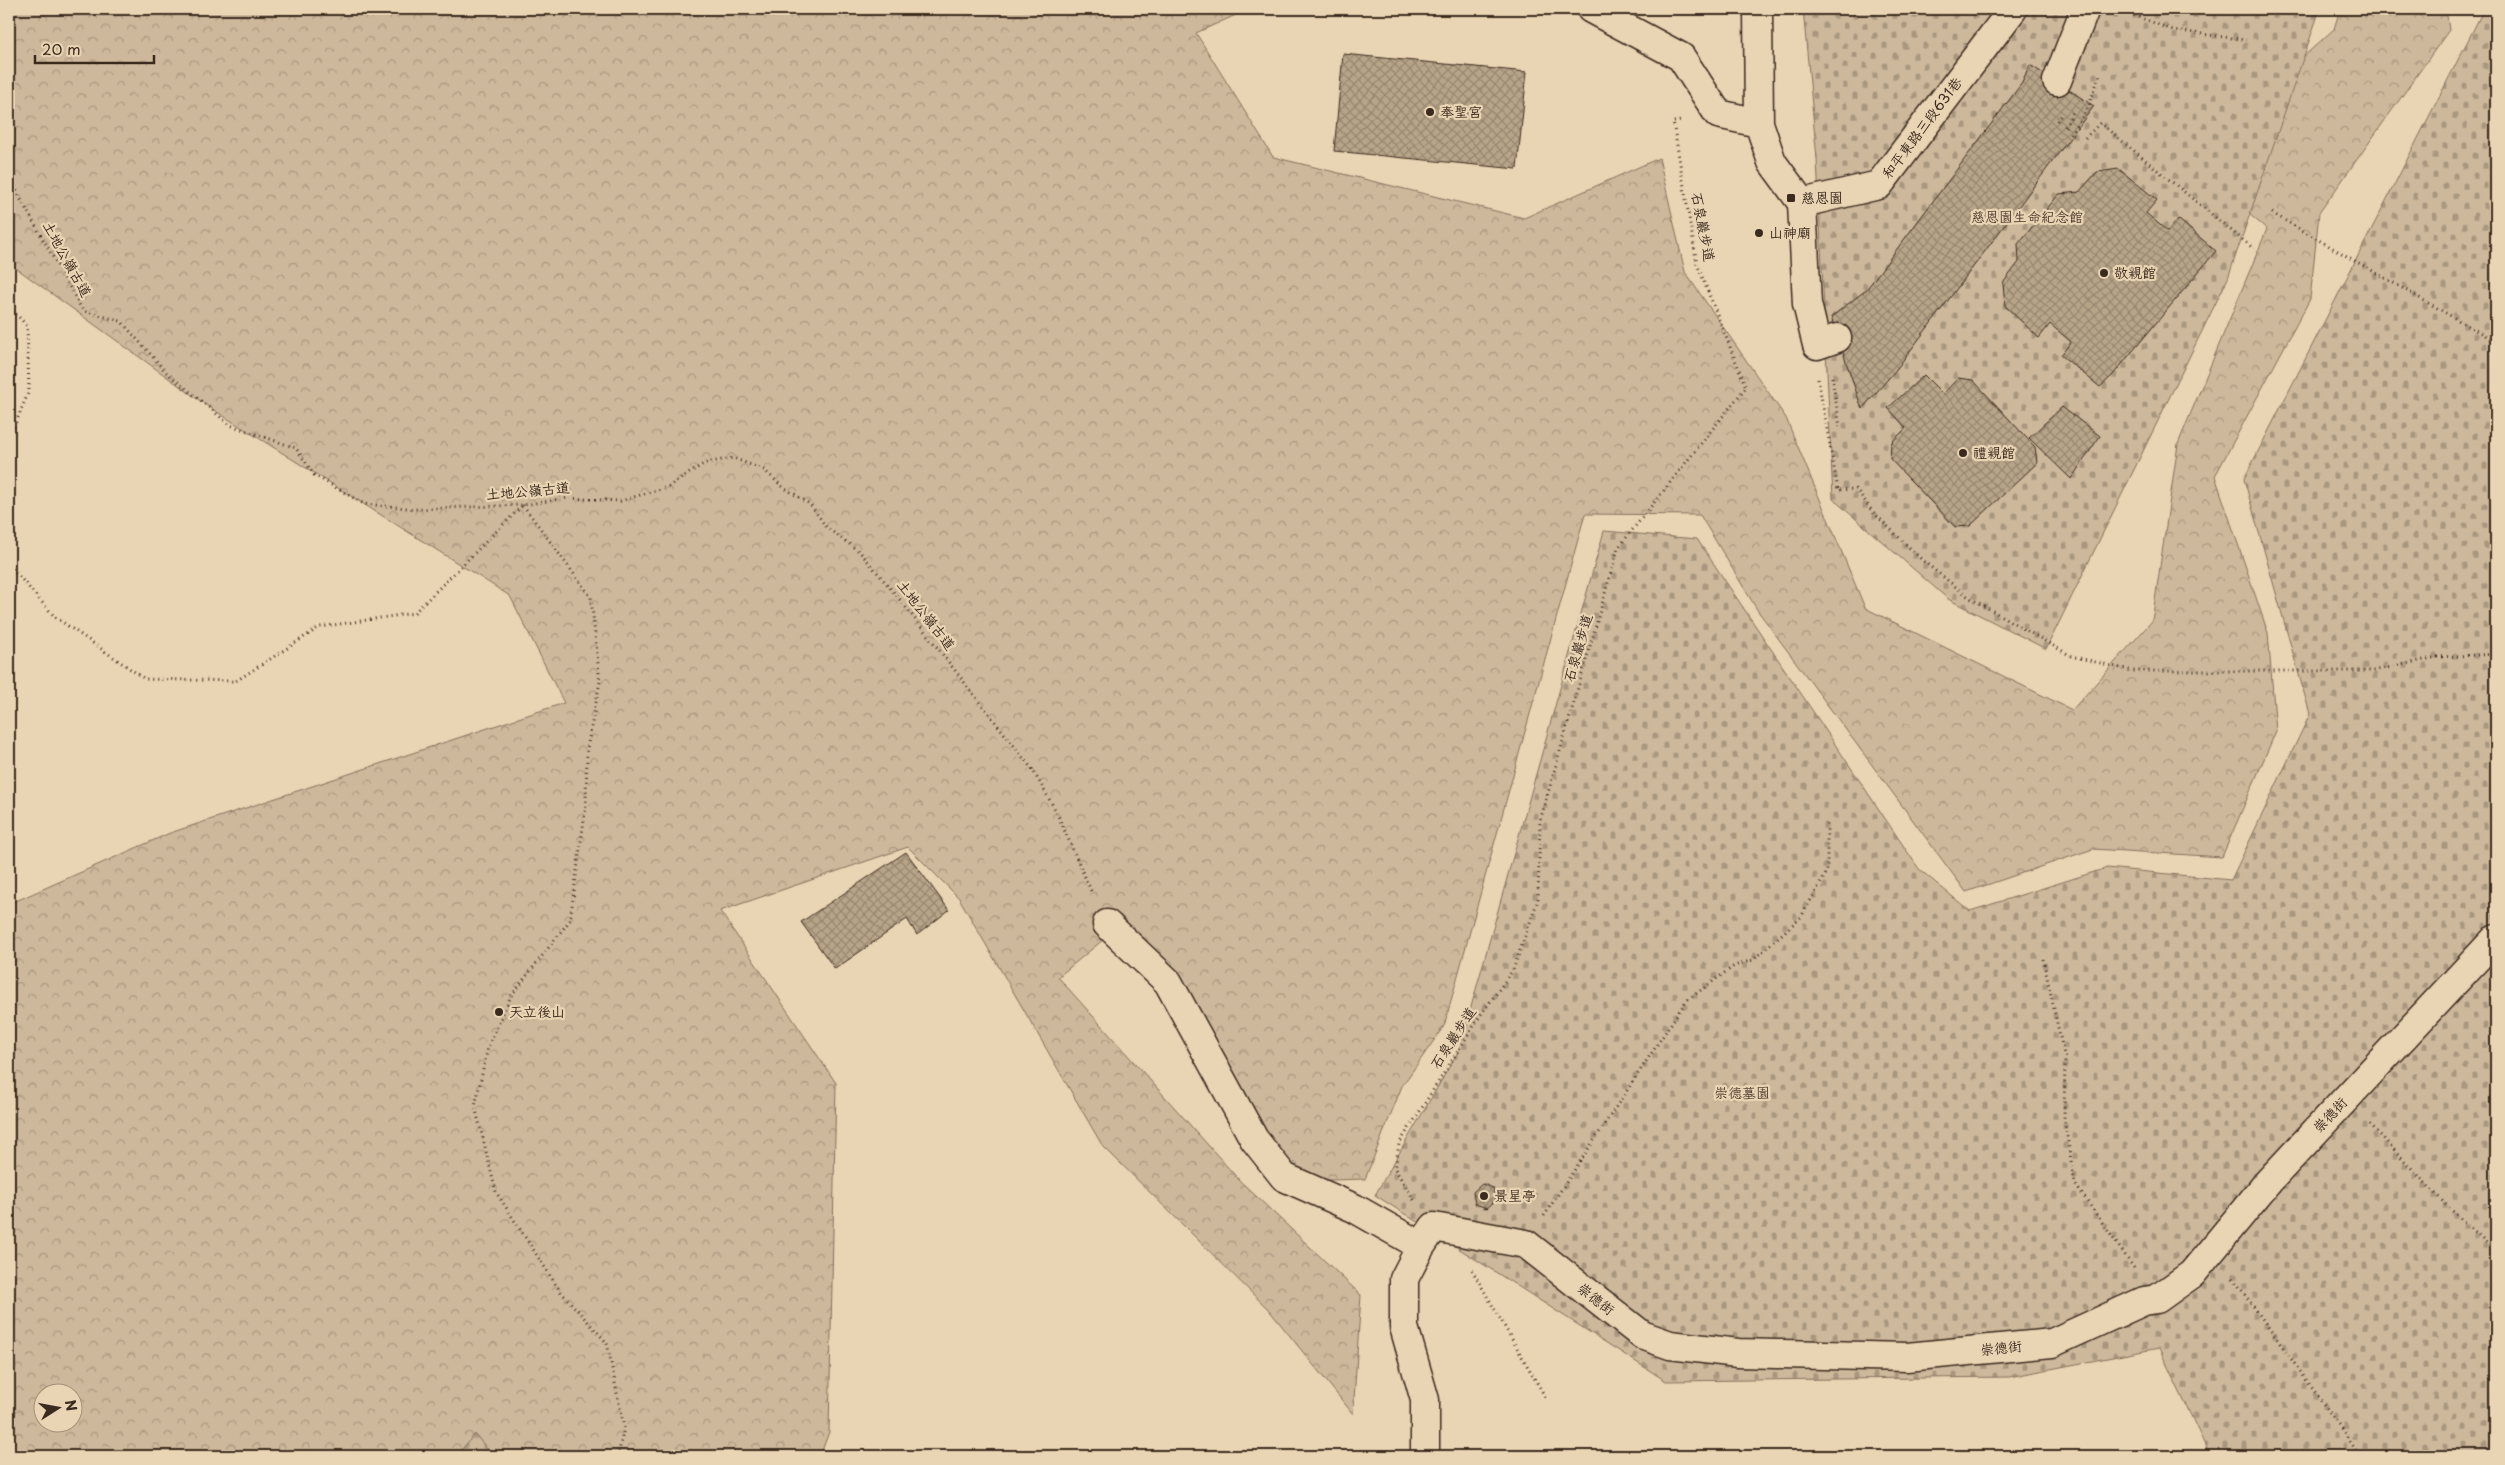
<svg xmlns="http://www.w3.org/2000/svg" width="2505" height="1465" font-family="'Playpen Sans','LXGW WenKai TC',sans-serif">
  <defs>
    <pattern id="forest-crowns" width="20" height="18" patternUnits="userSpaceOnUse" patternTransform="scale(1.25)"><rect width="20" height="18" fill="#cdb89b"/><path d="M2 6a3 3 0 1 1 6 0M12 15a3 3 0 1 1 6 0" fill="none" stroke="#a8967e"/></pattern>
    <pattern id="cemetery-stones" width="16" height="16" patternUnits="userSpaceOnUse" patternTransform="scale(1.25)"><rect width="16" height="16" fill="#cdb89b"/><path d="M2 7V4a2 2 0 0 1 4 0v3zM10 15v-3a2 2 0 0 1 4 0v3z" fill="#a8967e"/></pattern>
    <pattern id="building-cross-hatch" width="8" height="8" patternUnits="userSpaceOnUse" patternTransform="scale(1.25)"><rect width="8" height="8" fill="#b8a589"/><path d="M0 0l8 8M0 8l8-8" fill="none" stroke="#97876f"/></pattern>
  </defs>
  <rect width="100%" height="100%" fill="#e9d4b3"/>
  <filter id="ink" filterUnits="userSpaceOnUse"><feTurbulence type="fractalNoise" baseFrequency=".02" numOctaves="2"/><feDisplacementMap in="SourceGraphic" scale="10" xChannelSelector="R" yChannelSelector="G"/><feConvolveMatrix kernelMatrix="1 2 1 2 8 2 1 2 1" color-interpolation-filters="sRGB"/></filter>
  <g filter="url(#ink)">
    <path fill="url(#forest-crowns)" stroke="#84715c" fill-rule="evenodd" d="M9,9H1249L1196,33L1273,157L1524,218L1659,158L1685,272L1786,418L1865,608L2072,710L2152,621L2178,444L2267,229L2137,121L2282,76L2334,29L2340,9H2446L2449,30L2319,213L2310,299L2215,476L2268,633L2276,731L2222,857L2093,849L1966,892L1758,611L1700,515L1585,514L1444,1026L1402,1086L1365,1179L1299,1181L1121,925L1058,977L1240,1181L1361,1295L1353,1414L1269,1310L1102,1145L959,898L908,847L720,911L836,1083L829,1432L820,1456H493L475,1435L456,1456H9V904L170,833L564,703L510,596L206,405L9,263ZM42,1392H72V1422H42Z"/>
    <path fill="url(#cemetery-stones)" stroke="#84715c" d="M1803,9H2320L2228,278L2046,649L1948,599L1833,499L1817,159Z
      M2484,9H2496V1456H2210L2159,1348L2009,1377L1666,1381L1375,1195L1459,1050L1604,531L1697,539L1919,869L1970,911L2107,868L2231,880L2310,714L2244,479Z
      M475,1434L493,1456H456Z"/>
    <path fill="url(#building-cross-hatch)" stroke="#3b2a1e" d="M1343,54L1527,72L1517,169L1334,151Z
      M2030,65L2094,106L1895,371L1862,409L1831,317L1866,290L2022,83Z
      M2119,169L2157,200L2146,213L2167,231L2178,219L2216,251L2112,376L2100,387L2061,355L2071,342L2050,324L2039,338L2005,306L2003,283L2019,262L2018,244L2059,194L2079,192L2097,172Z
      M1924,375L1943,394L1958,378L1973,380L2035,447L2037,463L1970,526L1955,527L1890,459L1891,443L1906,428L1888,408Z
      M2062,407L2100,436L2071,479L2029,438Z
      M906,852L949,910L917,935L907,919L835,969L801,922Z
      M1482,1184L1493,1188L1496,1200L1487,1208L1475,1204L1473,1192Z"/>
    <g fill="none" stroke-linecap="round" stroke-linejoin="round">
      <defs>
        <path id="minor" d="M1591,9L1681,57L1718,114L1759,123
          M1758,9L1759,123L1772,162L1802,203
          M2057,81L2085,9
          M1837,338L1817,345L1807,304L1802,203L1879,185L2013,9
          M1107,924L1168,982L1254,1139L1284,1177L1354,1208L1421,1246
          M1425,1456V1400L1404,1327V1279L1421,1246L1434,1227L1526,1244L1642,1335L1670,1345L1738,1353L1907,1357L2052,1343L2144,1301L2157,1299L2192,1274L2269,1181L2496,938"/>
      </defs>
      <use href="#minor" stroke="#3b2a1e" stroke-width="31"/>
      <path stroke="#3b2a1e" stroke-width="3" stroke-dasharray="1 4" stroke-linecap="butt" d="M2120,10L2173,30L2246,40
        M2057,121L2061,115
        M2065,127L2073,112
        M2070,134L2087,110L2101,72
        M2085,138L2100,123L2254,249
        M9,172L20,198L83,311L121,321L166,372L230,425L296,448L314,475L364,504L417,509L523,505L568,498L620,501L668,487L705,463L733,458L764,470L783,487L811,505L826,527L860,552L897,596L1032,769L1056,811L1092,893
        M2272,213L2496,342
        M9,306L27,326L29,391L9,439
        M1832,377L1840,427
        M1818,379L1838,490L1856,489L1873,512L1923,561L1970,598L2071,656L2133,671H2373L2437,657L2496,654
        M523,505L591,597L600,682L587,748L586,806L570,920L511,996L488,1047L475,1106L496,1192L560,1291L607,1343L624,1428L618,1456
        M9,565L55,617L145,679L236,681L320,627L414,613L522,506
        M2043,959L2065,1059L2064,1119L2075,1184L2134,1268
        M2370,1124L2448,1207L2496,1251
        M1414,1200L1395,1169L1399,1144L1482,1013L1513,970L1538,900L1540,821L1618,548L1746,387L1697,264L1673,122L1681,121
        M1544,1216L1686,1001L1734,966L1753,960L1801,917L1827,872V822
        M1472,1270L1547,1400
        M2233,1278L2361,1456"/>
      <use href="#minor" stroke="#e9d4b3" stroke-width="28"/>
    </g>
  </g>
  <g fill="#3b2a1e" stroke="#e9d4b3" stroke-width="2">
    <circle cx="1430" cy="112" r="5"/>
    <rect x="1786" y="193" width="10" height="10" rx="2.5"/>
    <circle cx="1759" cy="233" r="5"/>
    <circle cx="2104" cy="273" r="5"/>
    <circle cx="1963" cy="453" r="5"/>
    <circle cx="499" cy="1012" r="5"/>
    <circle cx="1484" cy="1196" r="5"/>
  </g>
  <g text-anchor="middle" stroke-width="4.5" stroke-linejoin="round" paint-order="stroke">
    <g font-size="14" fill="#3b2a1e" stroke="#e9d4b3" text-anchor="start">
      <text x="1440" y="117">奉聖宮</text>
      <text x="1801" y="203">慈恩園</text>
      <text x="1769" y="238">山神廟</text>
      <text x="2114" y="278">敬親館</text>
      <text x="1973" y="458">禮親館</text>
      <text x="509" y="1017">天立後山</text>
      <text x="1494" y="1201">景星亭</text>
    </g>
    <g font-size="14" fill="#3b2a1e" stroke="#e9d4b3">
      <text transform="translate(1922 128) rotate(-53)" y="5">和平東路三段631巷</text>
      <text transform="translate(1703 227) rotate(79)" y="5">石泉巖步道</text>
      <text transform="translate(67 259) rotate(61)" y="5">土地公嶺古道</text>
      <text transform="translate(528 491) rotate(-5)" y="5">土地公嶺古道</text>
      <text transform="translate(926 615) rotate(52)" y="5">土地公嶺古道</text>
      <text transform="translate(1578 648) rotate(-74)" y="5">石泉巖步道</text>
      <text transform="translate(1453 1038) rotate(-57)" y="5">石泉巖步道</text>
      <text transform="translate(2330 1115) rotate(-47)" y="5">崇德街</text>
      <text transform="translate(1596 1299) rotate(38)" y="5">崇德街</text>
      <text transform="translate(2001 1348) rotate(-6)" y="5">崇德街</text>
    </g>
    <g font-size="14" fill="#513f31" stroke="#e9d4b3">
      <text x="2027" y="222">慈恩園生命紀念館</text>
      <text x="1742" y="1098">崇德墓園</text>
    </g>
  </g>
  <rect width="2505" height="1465" fill="none" stroke="#e9d4b3" stroke-width="30"/>
  <rect x="15" y="15" width="2475" height="1435" fill="none" stroke="#3b2a1e" stroke-width="2" filter="url(#ink)"/>
  <g transform="translate(58 1408) rotate(79)"><circle r="24" fill="#e9d4b3" stroke="#a39077"/>
  <path d="M0-4L9 19L0 12L-9 19Z" fill="#3b2a1e"/>
  <text y="-8" font-size="14" font-weight="bold" text-anchor="middle" fill="#3b2a1e">N</text>
  </g>
  <path d="M35 55v8h119v-8" fill="none" stroke="#3b2a1e" stroke-width="2.5"/>
  <text x="42" y="55" font-size="15" fill="#3b2a1e" stroke="#e9d4b3" stroke-width="4" paint-order="stroke">20 m</text>
</svg>
